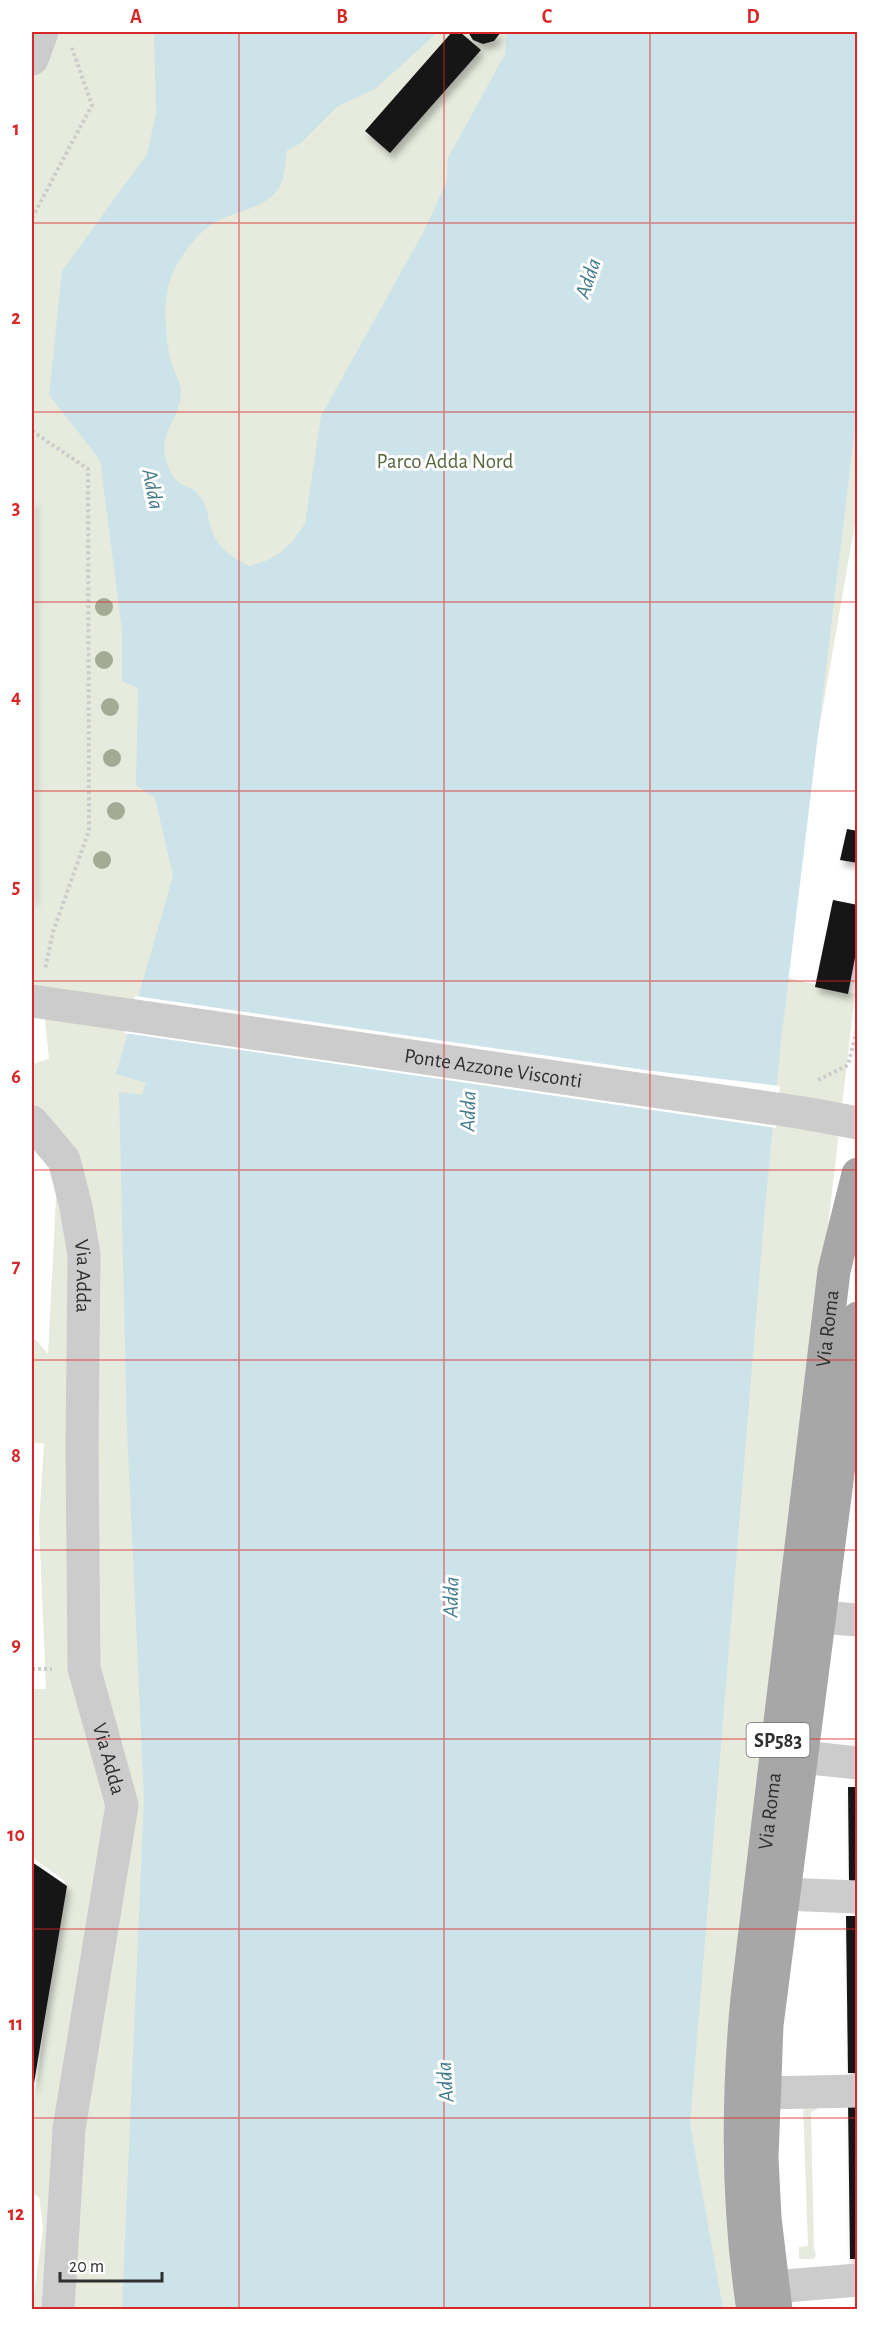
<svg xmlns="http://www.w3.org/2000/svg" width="889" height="2341" font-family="'Alegreya Sans',sans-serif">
  <defs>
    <filter id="shadow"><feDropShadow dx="3.5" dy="6" stdDeviation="3" flood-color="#0004"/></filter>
  </defs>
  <rect width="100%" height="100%" fill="#fff"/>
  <path fill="#e7ebdd" d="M32,32H857V512L776,975L855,994L757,1839L751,2309H32L43,2228L39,2197L32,2193V2115L65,1881L32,1857V1689H46L39,1525L44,1443H32V1340H36L48,1354L58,1159L32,1107V1064L49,1059L42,990H32Z
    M803,2106H824L811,2112L814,2249L816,2255L814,2259H799V2247L808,2246Z"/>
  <path fill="#cbe3e9" d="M154,32H438L375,89L338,106L301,143L287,150C285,161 285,177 280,186C268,208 237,211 217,221C199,230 182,254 173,272C162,296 165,333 170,358C172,369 181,381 181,393C179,422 156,433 168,466C177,491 191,482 202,499C207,507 208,517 210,525C216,547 231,557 249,566L266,561L280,553L291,543L305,524L321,416L424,231L447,181L448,158L505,54L507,32H857V411L781,1041L765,1208L690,2124L723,2309H122L144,1798L127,1428L119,1092L142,1095L146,1083L116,1074L173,876L155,798L136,785L138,688L122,681V630L100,460L49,395L62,271L147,154L156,113Z"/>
  <path fill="#fff" d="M135,996L645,1070L780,1086L776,1128L124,1033Z"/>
  <path fill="#161616" filter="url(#shadow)" d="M452,32H460L481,50L390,153L365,131Z
    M468,32H501L494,41L483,44L473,40Z
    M32,499L34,500V899H32Z
    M847,829L858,831V863L840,860Z
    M833,900L858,905V942L848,994L815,987Z
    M848,1787H858V1883L849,1882Z
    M32,1862L67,1886L33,2089H32Z
    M846,1916H858V2073H848Z
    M848,2102H858V2259H850Z"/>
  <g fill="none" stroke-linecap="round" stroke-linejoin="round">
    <path stroke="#ccc" stroke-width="4" stroke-dasharray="3 3" stroke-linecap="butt" d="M32,218L92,105L72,48
      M32,431L88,469L89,830L53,932L45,969
      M858,804V868
      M818,1080L848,1065L858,1026
      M32,1669H52"/>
    <g stroke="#ccc" stroke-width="33">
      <path d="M32,59L42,32"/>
      <path id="s1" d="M32,1001L804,1113L858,1123"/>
      <path id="s2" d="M32,1122L64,1160L76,1207L84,1255L82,1448L84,1668L122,1805L69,2129L58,2310"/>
      <path d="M819,1617L858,1620"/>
      <path d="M801,1757L858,1763"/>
      <path d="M783,1894L858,1897"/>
      <path d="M763,2093L858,2091"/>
      <path d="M773,2287L858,2280"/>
    </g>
    <g stroke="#a7a7a7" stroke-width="33">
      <path id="s3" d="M753,2310C737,2206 737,2102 747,1998L834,1271L858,1174"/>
      <path d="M776,2310L765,2218L762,2158L767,2025L858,1318"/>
    </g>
  </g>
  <g fill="#a4ab95">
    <circle cx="104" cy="607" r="9"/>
    <circle cx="104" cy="660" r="9"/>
    <circle cx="110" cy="707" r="9"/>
    <circle cx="112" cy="758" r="9"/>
    <circle cx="116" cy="811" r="9"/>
    <circle cx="102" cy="860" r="9"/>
  </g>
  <path fill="none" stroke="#d62828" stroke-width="1.5" stroke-opacity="0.55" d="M239,32V2310M444,32V2310M650,32V2310M32,223H858M32,412H858M32,602H858M32,791H858M32,981H858M32,1170H858M32,1360H858M32,1550H858M32,1739H858M32,1929H858M32,2118H858"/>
  <g text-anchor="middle" stroke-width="6" stroke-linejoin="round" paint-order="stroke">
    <rect fill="#fff" stroke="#6d6d6d" stroke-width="1.5" x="746.5" y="1723" width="63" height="34" rx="4.5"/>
    <g font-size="20" font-weight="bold" fill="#2f2f2f">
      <text x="778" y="1747">SP583</text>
    </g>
    <g font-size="21" fill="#59673f" stroke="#fff">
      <text x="445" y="468">Parco Adda Nord</text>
    </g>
    <g font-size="21" fill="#2f2f2f" stroke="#fff">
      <text dy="7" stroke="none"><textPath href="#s1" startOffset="466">Ponte Azzone Visconti</textPath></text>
      <text dy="7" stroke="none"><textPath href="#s2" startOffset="168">Via Adda</textPath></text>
      <text dy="7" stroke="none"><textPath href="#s3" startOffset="987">Via Roma</textPath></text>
      <text dy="7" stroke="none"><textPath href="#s2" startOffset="654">Via Adda</textPath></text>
      <text dy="7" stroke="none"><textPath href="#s3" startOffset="501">Via Roma</textPath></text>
    </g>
    <g font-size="22" font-style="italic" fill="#427c8b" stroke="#fff">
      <text transform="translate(587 278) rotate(-71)" y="8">Adda</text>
      <text transform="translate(154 489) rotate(79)" y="8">Adda</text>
      <text transform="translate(467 1111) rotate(-88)" y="8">Adda</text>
      <text transform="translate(450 1597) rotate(-88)" y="8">Adda</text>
      <text transform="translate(444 2082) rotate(-94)" y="8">Adda</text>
    </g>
  </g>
  <rect width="889" height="2341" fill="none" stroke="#ffffff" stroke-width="66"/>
  <path d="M60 2272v9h102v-9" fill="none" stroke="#2f2f2f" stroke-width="3"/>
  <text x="69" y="2272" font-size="18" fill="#2f2f2f" stroke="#ffffff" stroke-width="4.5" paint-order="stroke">20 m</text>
  <rect x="33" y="33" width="823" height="2275" fill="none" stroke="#d62828" stroke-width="2"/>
  <g font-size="20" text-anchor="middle" font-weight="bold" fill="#d62828">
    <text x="136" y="23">A</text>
    <text x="342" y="23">B</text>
    <text x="547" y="23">C</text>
    <text x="753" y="23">D</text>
    <text x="16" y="135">1</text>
    <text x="16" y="324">2</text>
    <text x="16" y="514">3</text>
    <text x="16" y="703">4</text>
    <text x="16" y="893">5</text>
    <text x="16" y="1083">6</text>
    <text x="16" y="1272">7</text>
    <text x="16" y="1462">8</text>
    <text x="16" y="1651">9</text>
    <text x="16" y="1841">10</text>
    <text x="16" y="2030">11</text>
    <text x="16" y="2220">12</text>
  </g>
</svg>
